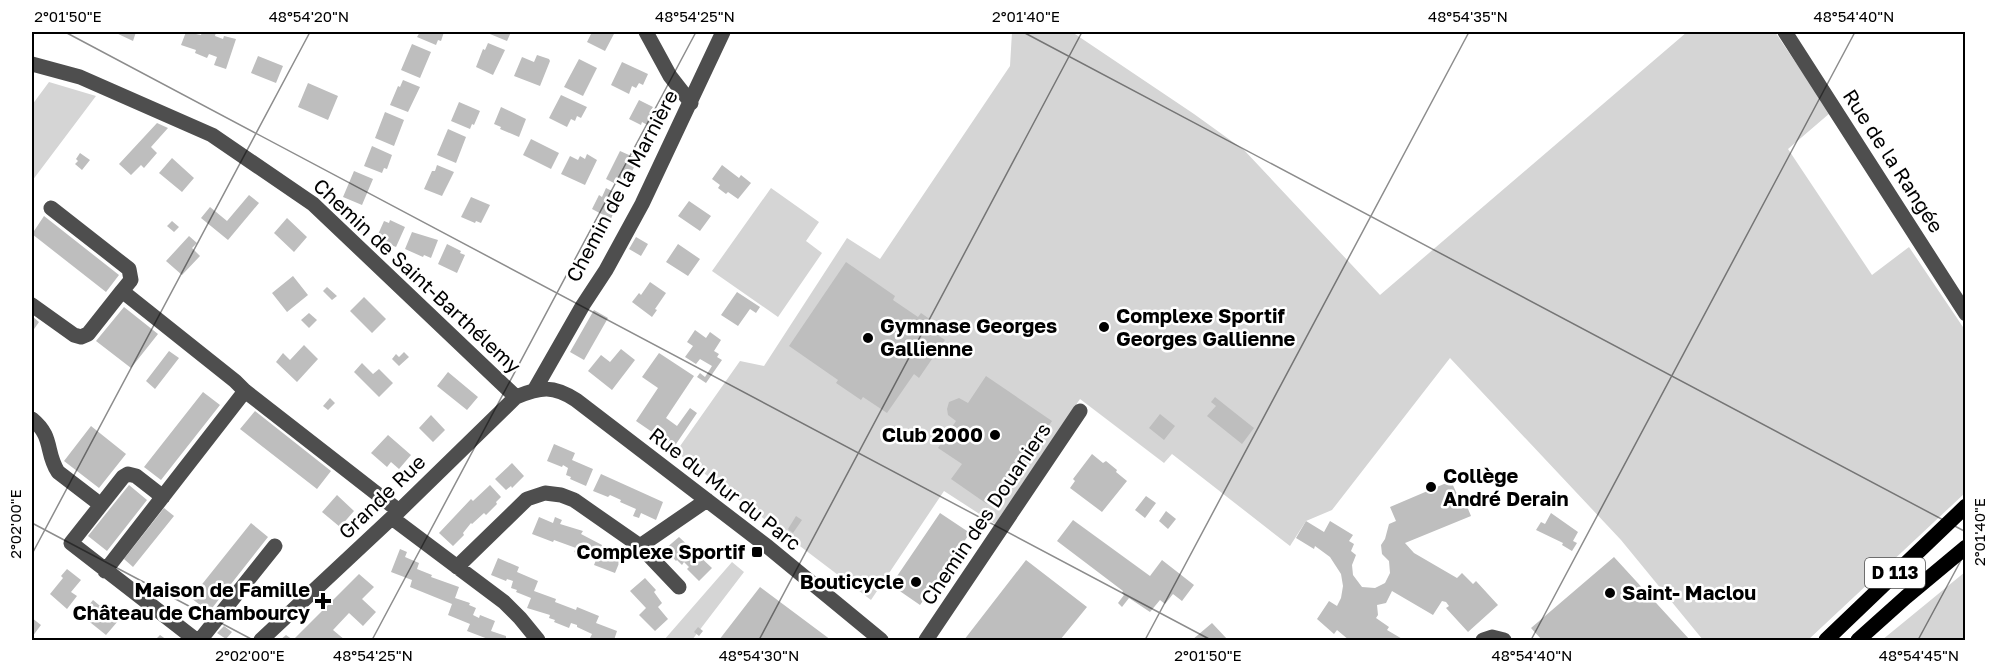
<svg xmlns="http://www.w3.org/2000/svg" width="1997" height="672" font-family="'Golos Text',sans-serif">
  <rect width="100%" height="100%" fill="#fff"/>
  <path fill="#d5d5d5" d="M1012,32H1072L1194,114L1244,150L1380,295L1687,32H1775L1830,113L1788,149L1872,275L1909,247L1965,330V493L1808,640H1703L1621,540L1450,358L1332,510L1306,521L1290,546L1172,454L1164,463L1080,399L995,524L944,491L871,600L680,455L682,452L678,449L740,361L764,366L847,238L880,259L1010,66Z
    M49,82L96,96L32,181V105Z
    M771,188L819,222L806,241L822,253L778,317L712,271Z
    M732,562L744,572L692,640H664Z
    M1965,572V640H1882Z"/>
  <path fill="#bebebe" d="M114,32H136L133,41Z
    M186,32L201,35L202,32H216L215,36L223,39L224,36L236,39L226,69L214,65L217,57L209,54L207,58L195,53L196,50L181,45Z
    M420,32H444L441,41L438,40L436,45L417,37Z
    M485,32H511L507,41Z
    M592,32H615L605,51L587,42Z
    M488,43L505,50L493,75L476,67L483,49L485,50Z
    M412,44L431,52L420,78L401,70Z
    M537,55L549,59L550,61L540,86L514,76L522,57L534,62Z
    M258,56L283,66L276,83L251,73Z
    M579,59L597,68L583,96L564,87Z
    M622,62L648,74L643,85L639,83L636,88L632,86L629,94L611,85Z
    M403,80L420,87L408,112L390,105L398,86L400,87Z
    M308,83L338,96L328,120L298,107Z
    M561,95L587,107L581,118L577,116L575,121L571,119L567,127L549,118Z
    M639,100L653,107L651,110L660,114L653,128L642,122L641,125L629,119Z
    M459,102L480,111L474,125L472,124L470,129L451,121Z
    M501,107L526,119L519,137L500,129L501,127L494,124Z
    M385,112L404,120L394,146L375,138Z
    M157,123L168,128L151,147L157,153L144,168L141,165L131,175L119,164Z
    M448,129L466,137L456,163L437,155Z
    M531,139L559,153L551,169L523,155Z
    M372,146L392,155L387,169L384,168L382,173L364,166Z
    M620,151L638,159L624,188L606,179Z
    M80,153L90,160L82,170L75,164L78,161L76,159Z
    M587,154L597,160L585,185L561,174L570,156L578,160L580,156L585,159Z
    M172,158L194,178L182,192L159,173Z
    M437,165L454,172L442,196L424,189L432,171H435Z
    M722,165L739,178L741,175L751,183L738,199L728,192L726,194L718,188L720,185L712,179Z
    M354,171L373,179L362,205L343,197Z
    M606,188L620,195L611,219L592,209L599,195L602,197Z
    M249,195L259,203L228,240L201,218L210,207L227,221Z
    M471,197L490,205L481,223L476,221L475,223L461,217Z
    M689,201L711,216L700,231L678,216Z
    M44,216L119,275L106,292L32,234Z
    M287,218L307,237L294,252L274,233Z
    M390,220L405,227L396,247L376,239L384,221L389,223Z
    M172,221L179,227L174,232L167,226Z
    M412,232L438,240L431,258L424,255L423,257L405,249Z
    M189,236L197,243L192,248L200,256L182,275L166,261Z
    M636,237L648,244L641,256L629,249Z
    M447,244L461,251L460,253L465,255L457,273L438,264Z
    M678,244L700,259L688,276L666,262Z
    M846,262L895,296L893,300L918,317L921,313L944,329L939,336L945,340L919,378L914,374L887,413L863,397L861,400L836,383L838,380L789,346Z
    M293,276L308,295L287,312L272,293Z
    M650,282L666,293L655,309L657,310L652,317L632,302L639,293L641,295Z
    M327,287L337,296L332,300L323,291Z
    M737,292L760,307L756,313L750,309L738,326L721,315Z
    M438,293L445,297L443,302L435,298Z
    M364,297L386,319L372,333L350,311Z
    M124,307L158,334L131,368L96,341Z
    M594,310L608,318L584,360L570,352Z
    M309,313L317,320L309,328L301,320Z
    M32,316L39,322L32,332Z
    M695,330L706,338L710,332L721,340L714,351L719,354L717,357L722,360L706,383L697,377L700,373L705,377L712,366L700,359L696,364L685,357L693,346L687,342Z
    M304,345L318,359L297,382L276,362L283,353L290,360Z
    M621,349L635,360L612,390L588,371L601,355L610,362Z
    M169,351L179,358L155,389L146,381Z
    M404,352L409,357L399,366L392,359L396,354L399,357Z
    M659,353L694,376L666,418L677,426L690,408L697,413L674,447L636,421L658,388L642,377Z
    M362,363L373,374L379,369L393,383L379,397L354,372Z
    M448,372L478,397L467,410L437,386Z
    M986,376L1052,421L1004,493L997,488L987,504L951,479L962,464L938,448L956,421L948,415L947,409L949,402L959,398L968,403Z
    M203,392L220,405L161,480L144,467Z
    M1215,397L1254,428L1242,444L1207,416L1216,406L1211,402Z
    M330,398L335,403L328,410L323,406Z
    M255,411L331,471L317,489L240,429Z
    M1160,414L1175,426L1164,440L1149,428Z
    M431,415L445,430L433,442L419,428Z
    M91,426L126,454L99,488L64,461Z
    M388,435L411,455L399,469L391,462L387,467L371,453Z
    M554,444L575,453L572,460L593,469L586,486L570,479L571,477L566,475L568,468L563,465L562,467L547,461Z
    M1092,454L1103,463L1106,461L1117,470L1116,472L1127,481L1102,512L1070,488L1075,481L1073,479Z
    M512,463L524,476L512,488L511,486L506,490L495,479Z
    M601,474L663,502L656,520L641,513L639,518L633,516L636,509L620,502L621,500L610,495L608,497L593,491Z
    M1451,481L1462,505L1466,504L1471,516L1405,543L1414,553L1457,578L1462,573L1473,584L1476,581L1498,605L1468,632L1446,608L1449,606L1446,602L1442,601L1433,615L1392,591L1386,603L1377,605L1378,615L1376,618L1389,627L1387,630L1404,640H1369L1365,638L1363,640H1349L1337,630L1334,634L1317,619L1329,601L1337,606L1341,598L1343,586L1341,574L1330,557L1315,546L1314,549L1296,538L1306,521L1324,532L1330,521L1353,535L1349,541L1354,544L1351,551L1356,555L1352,565L1353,575L1362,587L1375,588L1385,583L1390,573L1389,561L1382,554L1381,545L1385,539L1389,524L1396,521L1390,507Z
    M129,485L147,500L107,551L88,536Z
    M490,485L501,497L496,502L497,504L486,515L484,513L472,524L471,523L463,533L464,535L453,546L439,533L471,499L473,501Z
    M337,495L354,511L340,527L322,512Z
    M1146,496L1156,503L1145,518L1135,510Z
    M164,508L174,516L133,567L124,559Z
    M1166,511L1176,519L1168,529L1159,521Z
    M940,513L970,533L920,605L891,585Z
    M1551,513L1578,532L1573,541L1577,543L1572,551L1562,545L1563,543L1536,530L1541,522L1545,524Z
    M796,516L802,520L793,533L788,529Z
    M539,517L553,523L555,517L562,520L560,524L583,531L581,534L602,545L600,550L606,552L607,550L622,556L615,573L594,565L596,560L574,552L576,548L554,540L553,542L532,534Z
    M1073,520L1150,576L1162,560L1194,585L1182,601L1173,594L1165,604L1160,600L1150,612L1129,598L1122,607L1118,603L1124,595L1122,593L1123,591L1057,541Z
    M251,523L268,537L209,612L191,598Z
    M679,537L712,568L699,581L687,569L689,567L684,562L682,565L677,560L676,561L665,549Z
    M400,549L407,552L405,557L419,563L417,569L432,575L431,577L459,587L455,598L470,603L469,605L476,608L473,615L479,618L480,615L495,621L491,631L506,636V638L511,640H488V639L467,631L470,624L448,615L452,604L410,587L412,580L391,572Z
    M1614,557L1690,640H1542L1531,628Z
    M498,558L519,567L517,572L538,581L534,591L556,599L555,602L576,610L577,607L599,616L596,623L617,631L614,640H589L592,634L577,627V625L571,623L569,628L554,622L555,620L549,618L550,615L527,608L531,598L516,592L517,590L511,588L513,581L507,579L506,581L491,575Z
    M1026,560L1087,607L1060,640H964Z
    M67,569L81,580L71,592L77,596L67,609L50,594L63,578L61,576Z
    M359,574L374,587L362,599L376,612L363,626L349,613L333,630L345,640H293Z
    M645,578L656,590L654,592L662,603L658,607L668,619L655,631L639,615L646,608L630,591Z
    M760,587L831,640H719Z
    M93,600L118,621L106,635L81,615Z
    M32,618L41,625L32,637Z
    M1212,623L1228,640H1192Z
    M224,626L232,632L226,639L217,633Z
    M698,627L703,631L699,636L694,632Z
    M160,635L167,640H155Z
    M286,635L293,640H280Z"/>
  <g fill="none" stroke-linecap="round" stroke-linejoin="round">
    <path stroke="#4e4e4e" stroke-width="15" d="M646,32L670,76L691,103
      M1785,32L1966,314
      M32,64L80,77L212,135L313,204L516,397
      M51,208L129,269L131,280L122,291L235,381L245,391L399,511
      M32,305L74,335L81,337L88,334L122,291
      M535,389L583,305L606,270L642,204L723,32
      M32,419C54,437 45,452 58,472L101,505
      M163,497L136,476L128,474L123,477L71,543L196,640
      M392,518L504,602L520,618L538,640
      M640,546L707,500
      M457,567L527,499L545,493L561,495L574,500L640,546L679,587
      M105,571L245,391
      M200,640L275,546
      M261,640L399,511L516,397C541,387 553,385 576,400L768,547L881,640
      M926,640L1080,411
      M1483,640L1492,637L1504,640"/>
    <path stroke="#000" stroke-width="15" d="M1826,640L1966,506
      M1858,640L1906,597L1966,547"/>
  </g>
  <path fill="none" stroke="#000" stroke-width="1.5" stroke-opacity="0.45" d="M65,32L1211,640M1023,32L1966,532M32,523L253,640M32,554L310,32M372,640L696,32M759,640L1082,32M1145,640L1469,32M1531,640L1855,32M1918,640L1966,551"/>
  <g fill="#000" stroke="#fff" stroke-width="2">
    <circle cx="1104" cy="327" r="6"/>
    <circle cx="868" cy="338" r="6"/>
    <circle cx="995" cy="435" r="6"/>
    <circle cx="1431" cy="487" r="6"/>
    <rect x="751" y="546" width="12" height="12" rx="3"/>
    <circle cx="916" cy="582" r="6"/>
    <circle cx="1610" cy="593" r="6"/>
    <path d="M320 592h6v6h6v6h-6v6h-6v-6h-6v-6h6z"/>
  </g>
  <g text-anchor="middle" stroke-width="5" stroke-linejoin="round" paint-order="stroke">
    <rect fill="#fff" stroke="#4c4c4c" stroke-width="1.5" x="1865" y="558" width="60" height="30" rx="4.5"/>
    <g font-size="18" font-weight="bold" fill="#000">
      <text x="1895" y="579">D 113</text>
    </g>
    <g font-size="20" fill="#000" stroke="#fff">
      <text transform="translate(1893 161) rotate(57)" y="7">Rue de la Rangée</text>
      <text transform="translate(622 186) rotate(-62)" y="7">Chemin de la Marnière</text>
      <text transform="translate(417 276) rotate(43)" y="7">Chemin de Saint-Barthélemy</text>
      <text transform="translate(725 489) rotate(38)" y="7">Rue du Mur du Parc</text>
      <text transform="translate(382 497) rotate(-44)" y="7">Grande Rue</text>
      <text transform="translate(986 514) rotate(-56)" y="7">Chemin des Douaniers</text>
    </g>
    <g font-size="20" font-weight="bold" fill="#000" stroke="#fff" text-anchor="start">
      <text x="1116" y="323">Complexe Sportif<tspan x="1116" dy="23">Georges Gallienne</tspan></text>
      <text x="880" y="333">Gymnase Georges<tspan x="880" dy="23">Gallienne</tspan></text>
      <text x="983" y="442" text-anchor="end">Club 2000</text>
      <text x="1443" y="483">Collège<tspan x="1443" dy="23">André Derain</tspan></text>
      <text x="745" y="559" text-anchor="end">Complexe Sportif</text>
      <text x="904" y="589" text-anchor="end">Bouticycle</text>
      <text x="310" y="597" text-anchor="end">Maison de Famille<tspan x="310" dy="23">Château de Chambourcy</tspan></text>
      <text x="1622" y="600">Saint- Maclou</text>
    </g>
  </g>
  <rect width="1997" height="672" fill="none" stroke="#ffffff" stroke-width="66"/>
  <rect x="33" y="33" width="1931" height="606" fill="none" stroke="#000" stroke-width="2"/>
  <g font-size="15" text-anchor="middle" fill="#000">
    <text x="68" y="22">2°01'50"E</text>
    <text x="309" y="22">48°54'20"N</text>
    <text x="695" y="22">48°54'25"N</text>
    <text x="1026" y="22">2°01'40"E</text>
    <text x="1468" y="22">48°54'35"N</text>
    <text x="1854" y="22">48°54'40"N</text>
    <text transform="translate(16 524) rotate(-90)" y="5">2°02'00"E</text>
    <text transform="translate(1980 532) rotate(-90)" y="5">2°01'40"E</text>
    <text x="250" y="661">2°02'00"E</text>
    <text x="373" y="661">48°54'25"N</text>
    <text x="759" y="661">48°54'30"N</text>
    <text x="1208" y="661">2°01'50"E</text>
    <text x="1532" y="661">48°54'40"N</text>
    <text x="1919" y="661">48°54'45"N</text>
  </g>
</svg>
